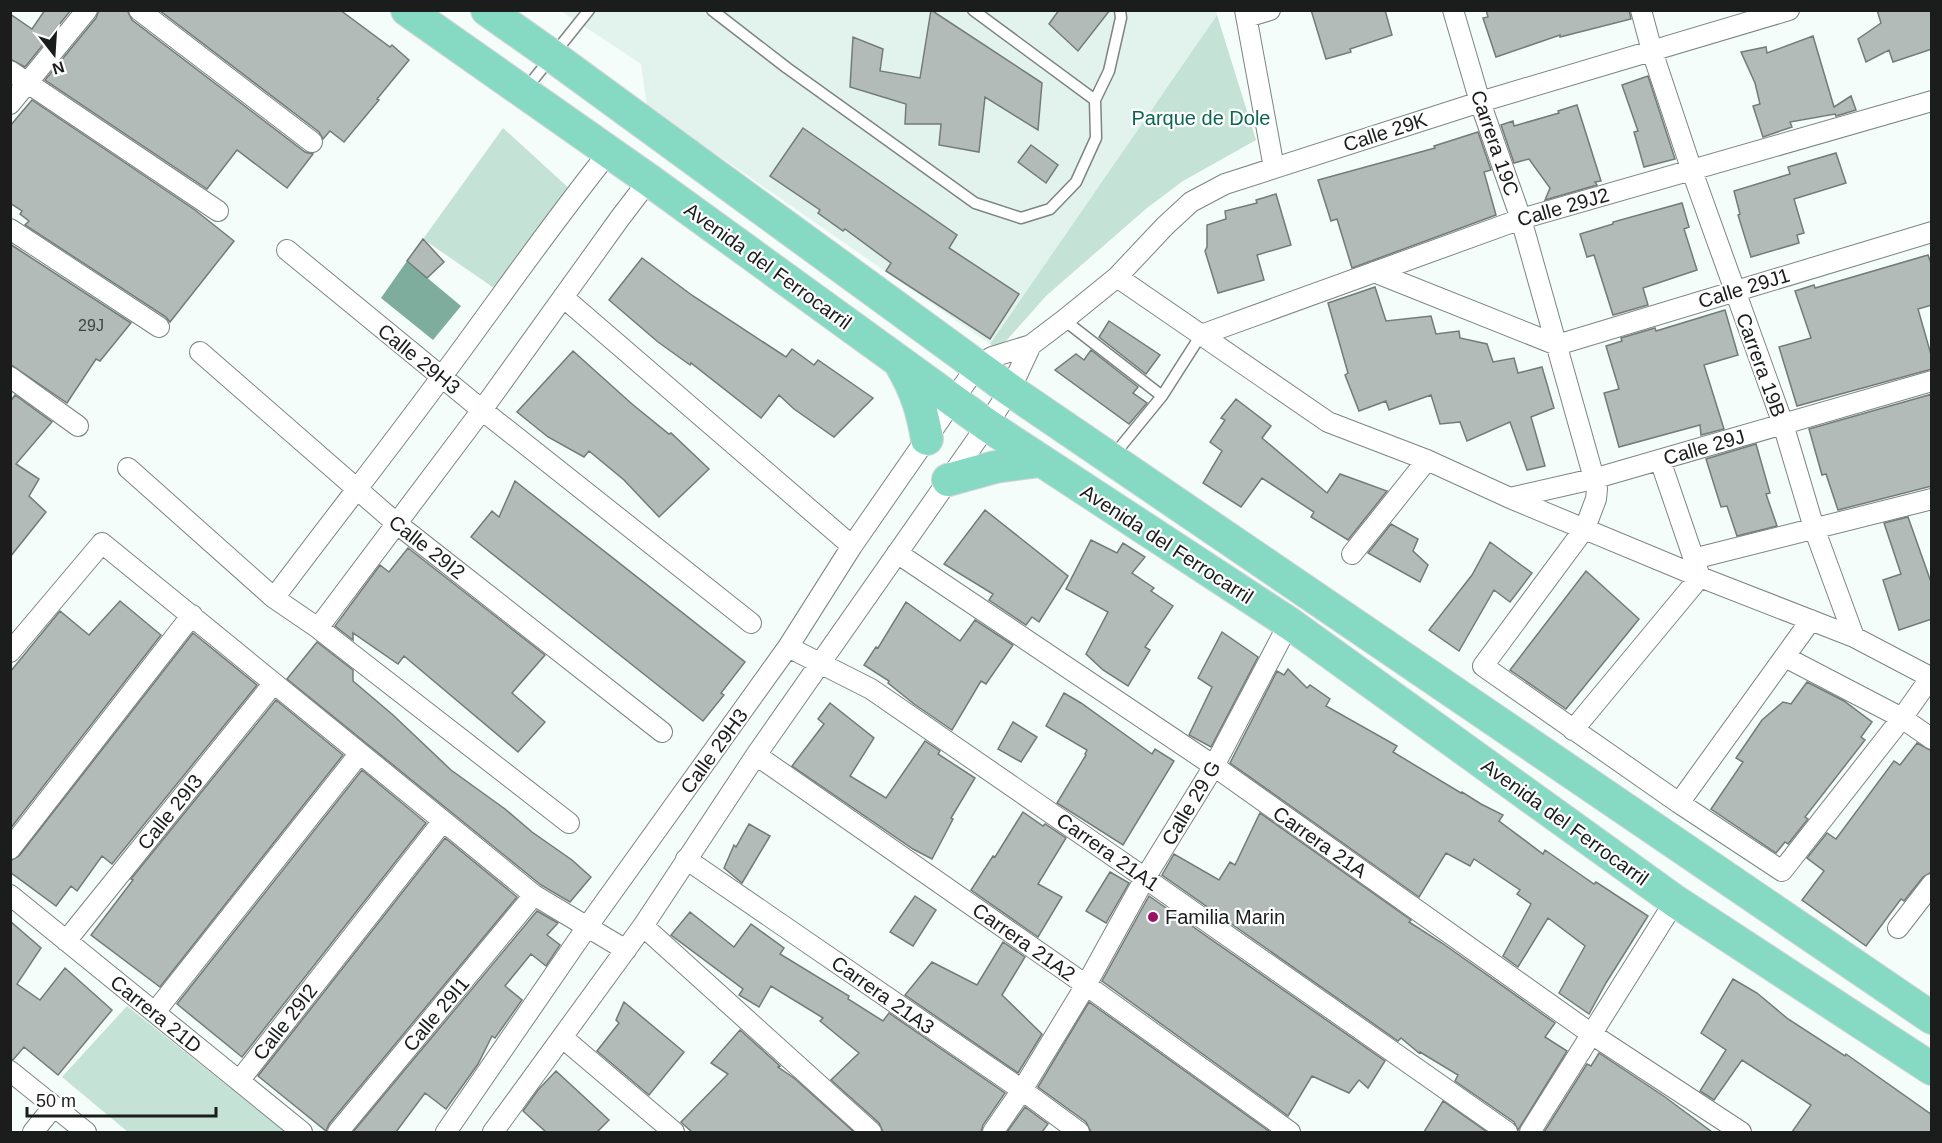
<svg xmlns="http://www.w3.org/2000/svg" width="1942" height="1143" font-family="Helvetica,sans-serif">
  <rect width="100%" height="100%" fill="#f4fdf9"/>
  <path fill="#e2f3ed" d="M1216,10L1217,15L990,344L647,106L641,64L561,11Z"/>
  <path fill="#c4e2d6" d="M1217,15L1256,140L1183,181L1147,208L1047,295L998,350L990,344Z
    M503,128L572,191L494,288L423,239Z
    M127,1006L286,1132H128L62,1077Z"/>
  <path fill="#7ead9d" d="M407,261L461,306L433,340L381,298Z"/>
  <path fill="#b3bbb8" stroke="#737b78" stroke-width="1.5" d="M45,10H71L25,67L10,59V14L32,29Z
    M99,10H127L132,20L305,152L313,154L287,188L237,150L207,189L45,80L96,18Z
    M159,10H340L390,47L392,45L409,60L377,99L379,100L344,142L330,131L323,139L319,132Z
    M931,10L1042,83L1038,130L985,97L979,152L939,145L941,124H905L906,104L850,87L853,37L883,49L880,71L920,78Z
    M1059,10H1110L1078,51L1049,24Z
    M1311,10H1385L1392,35L1350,49L1351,52L1326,59Z
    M1486,10H1629L1631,19L1560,37V35L1496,57L1483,18L1488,17Z
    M1877,10H1932V49L1893,62L1889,50L1866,62L1858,39L1881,23Z
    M1813,36L1834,107L1851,96L1856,110L1836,116L1835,114L1790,122L1792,127L1763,137L1753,106L1760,104L1755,83L1741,52L1766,47L1767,53Z
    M1648,76L1675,159L1644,167L1634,132L1638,131L1622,85Z
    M32,100L195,210L234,241L170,322L166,317L25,225L29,221L20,214L22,211L10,203V126Z
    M1577,105L1601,181L1595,182L1597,185L1545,200L1550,188L1529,159L1514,163L1501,125L1513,121L1514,126L1559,113L1558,111Z
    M803,128L957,235L949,248L1019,294L990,339L886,271L891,263L845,229L843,231L818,213L820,210L770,176Z
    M1478,132L1491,170L1484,172L1496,215L1352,268L1337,219L1331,221L1318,180L1435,148L1434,146Z
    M1031,145L1058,165L1046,183L1018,162Z
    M1836,153L1846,183L1794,199L1804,233L1797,235L1799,243L1751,257L1738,215L1740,214L1734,191L1790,174L1788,167Z
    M1276,194L1291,245L1257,255L1264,280L1218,293L1205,251L1207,247V225L1226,219L1225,211L1257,203L1256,200Z
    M1682,203L1689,227L1684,229L1697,270L1643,288L1648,305L1613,315L1594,255L1587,257L1580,234L1613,224V222Z
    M423,239L444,262L427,278L407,261Z
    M10,244L131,323L100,361L96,359L67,403L10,364Z
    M1928,255L1932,266V305L1918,309L1932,358V369L1797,406L1779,347L1811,338L1795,291L1814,285L1815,288Z
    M642,258L693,296L786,357L792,349L814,365L818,360L873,398L834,437L794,409L779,395L761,418L691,363L690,365L658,342L609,300Z
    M1375,287L1386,321L1431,316L1436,334L1459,331L1460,338L1487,344L1493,362L1514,358L1518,373L1542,367L1554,408L1531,417L1545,466L1527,470L1510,422L1467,441L1460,422L1440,424L1431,395L1389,410L1386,401L1359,411L1345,375L1348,373L1328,303Z
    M1725,310L1738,355L1704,365L1724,429L1701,435L1700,425L1619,447L1604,393L1619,389L1606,346L1622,341L1621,338L1655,328L1656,331Z
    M1109,321L1160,355L1146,374L1099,337Z
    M1091,350L1138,387L1133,393L1147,403L1129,424L1055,370L1076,354L1084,360Z
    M573,351L632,404L669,434L671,433L709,469L659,517L624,480L589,451L584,457L548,437L517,412Z
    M1932,394V486L1838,510L1826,474L1822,475L1809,429Z
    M15,395L52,422L16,464L39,479L29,496L46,512L10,557V402Z
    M1236,399L1271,426L1262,438L1327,493L1340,474L1387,491L1348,540L1311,517L1314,512L1262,478L1241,507L1203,483L1222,451L1210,442L1225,420L1221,418Z
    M1756,444L1770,493L1766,494L1777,526L1737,536L1727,506L1721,507L1706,459Z
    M515,481L745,662L721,693L724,695L703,721L471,537L492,511L499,517Z
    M985,510L1068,576L1039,622L1032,617L1026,625L989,600L993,594L944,564Z
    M1908,517L1932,585V619L1899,630L1883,580L1901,574L1884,523Z
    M1391,524L1418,539L1413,551L1428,565L1420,582L1368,553Z
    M1091,540L1117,553L1123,543L1145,557L1132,573L1154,588L1151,591L1173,606L1145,647L1150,650L1128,686L1103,670L1086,654L1108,612L1066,589Z
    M1490,542L1532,573L1510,602L1494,590L1459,651L1429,630L1472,575Z
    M408,548L545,655L512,693L545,722L518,752L404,656L398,664L353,633V640L335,626L380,565L389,572Z
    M1586,571L1639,619L1566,709L1510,670Z
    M120,601L161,635L10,829V672L60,611L89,635Z
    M906,602L960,641L975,620L1013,645L986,684L981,681L952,730L914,704L888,683L889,681L864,665L876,647L878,648Z
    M1222,632L1258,657L1211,747L1189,735L1212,687L1198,678Z
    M193,633L257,685L112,864L102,856L77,891L71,886L56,906L10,872V861L19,856Z
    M317,642L353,670V681L393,715L451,770L505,809L532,832L572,860L591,877L570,902L541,885L287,679Z
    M1288,669L1307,688L1310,685L1330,699L1326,706L1397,746L1393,752L1461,793L1462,792L1481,804L1503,815L1499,821L1543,854L1545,850L1594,884L1596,882L1648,916L1606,983L1589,1014L1559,993L1585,946L1548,918L1518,967L1503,956L1531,904L1517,894L1520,890L1474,859L1470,866L1446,853L1419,897L1230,763L1277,671L1284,675Z
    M1807,682L1844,701L1872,722L1861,737L1865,740L1805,817L1808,819L1788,844L1785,842L1776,853L1711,809L1743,762L1736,758L1762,720L1783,702L1791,704Z
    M1064,693L1081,703L1152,754L1155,749L1174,761L1123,845L1057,803L1086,755L1085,754L1087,750L1046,726Z
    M276,700L343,755L160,987L91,935L133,880L131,879Z
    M830,703L874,738L850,776L886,798L925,741L940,751L938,754L975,778L951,818L953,819L932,859L913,849L792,766L824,724L818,719Z
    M1013,722L1037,737L1021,762L998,749Z
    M1917,743L1932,751V872L1923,877L1904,901L1901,899L1866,946L1802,900L1824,871L1807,858L1827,833L1836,839L1894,761L1900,765Z
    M362,770L426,823L242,1057L177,1004Z
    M1023,812L1043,826L1045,824L1066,838L1038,884L1062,897L1038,937L971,890L993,856L995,857Z
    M1260,813L1411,920L1409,922L1442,943L1555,1023L1545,1037L1567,1051L1518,1130L1514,1122L1455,1081L1458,1075L1420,1052L1419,1053L1401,1038L1398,1041L1162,875L1174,854L1219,880L1230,862L1235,865Z
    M749,824L770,836L742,883L724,868L734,845L736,847Z
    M445,838L517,897L329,1124L326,1131L258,1076Z
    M1110,872L1129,883L1106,923L1086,911Z
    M915,896L936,910L913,946L890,932Z
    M1149,896L1385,1061L1368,1088L1359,1080L1349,1093L1312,1076L1288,1116L1102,981Z
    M537,911L558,923L547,935L560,945L546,966L531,954L505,986L522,1000L495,1038L492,1036L478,1064L446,1109L425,1093L396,1132H353Z
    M690,912L734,947L751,924L784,948L780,954L849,996L848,999L883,1021L889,1013L1005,1093L983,1125L981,1132H883L879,1123L831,1080L859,1053L820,1021L823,1018L771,986L759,1007L739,995L743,989L671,935Z
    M10,921L41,948L17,984L40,1000L65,968L112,1010L58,1075L24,1047L13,1060L10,1059Z
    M1003,942L1025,957L1002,995L1042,1034L1018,1073L905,995L932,962L977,985Z
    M1733,979L1757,993L1788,1019L1845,1056L1846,1054L1932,1115V1132H1792L1811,1105L1742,1060L1714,1100L1700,1091L1726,1050L1701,1033Z
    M624,1002L684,1052L649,1095L597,1051L619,1023L616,1020Z
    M1089,1002L1270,1132H1091L1086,1122L1038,1087Z
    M740,1030L780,1066L778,1067L794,1078L854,1132H692L683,1124L681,1122L728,1074L711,1063Z
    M1599,1053L1665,1097L1712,1132H1544L1587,1064L1591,1066Z
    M556,1071L609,1120L597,1132H546L523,1111L538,1090Z
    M1443,1101L1487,1132H1424Z
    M1025,1107L1048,1124L1042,1132H1007Z"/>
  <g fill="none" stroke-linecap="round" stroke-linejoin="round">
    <defs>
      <path id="service" d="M712,10L787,68L975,203L1021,218L1050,209L1076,182L1096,138L1095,100L1109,71L1121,18L1120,10
        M973,10L1095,100
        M525,90L589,10
        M1064,320L1162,396
        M1113,456L1162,396L1201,335"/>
      <path id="minor" d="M139,10L312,142
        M1245,10L1274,168
        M1453,10L1480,102L1521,219L1597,489L1596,499L1585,528L1483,666L1679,803L1782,871L1902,718L1931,677
        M1641,10L1652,51L1692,171L1783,424L1814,528L1854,637
        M1247,17L1270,10
        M10,71L218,211
        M10,104L87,10
        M10,229L159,327
        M287,250L482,410L751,623
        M1374,272L1557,345L1932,232
        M1117,277L1328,422L1427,460L1510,498L1700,577L1854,637L1932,678
        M563,297L852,546
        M1201,335L1521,219L1932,101
        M200,352L396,523L662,732
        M10,377L78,426
        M128,468L274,598L318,628L569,823
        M1510,498L1593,479L1932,381
        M897,553L1214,766L1593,1035L1741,1132
        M1352,554L1427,460
        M1693,559L1932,499
        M274,598C330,523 388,450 443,375C498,301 551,224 609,152
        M318,628L482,410L620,218L649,180
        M788,647L871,689L1145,878L1507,1132
        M10,652L102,543L534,895L626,950
        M1785,657L1902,718L1932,739
        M1573,730L1700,577L1660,460
        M756,755L1086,985L1290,1132
        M1679,803L1811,620
        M10,849L192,615
        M686,859L1022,1090L1079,1132
        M10,895L302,1132
        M643,926L871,1132
        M1898,928L1932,884
        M66,941L274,683
        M155,1012L360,753
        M563,1038L674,1132
        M10,1071L86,1132
        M239,1081L443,821
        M33,1132L54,1106
        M338,1132L534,895
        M446,1132L587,927L788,647L852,546L977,366L992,357L1031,345L1064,320L1117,277L1165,226L1191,202L1225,184L1480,102L1789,10
        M493,1132L643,926L756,755L987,425L1010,390L1031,345
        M993,1132L1022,1090L1086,985L1145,878L1214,766L1289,623
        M1530,1132L1675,901"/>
      <path id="primary" d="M407,10L649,180L987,425L1289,623L1675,901L1932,1069
        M487,10L551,55L1010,390L1932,1018
        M901,365C916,391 922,410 927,439
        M948,480L995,467L1040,461"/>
    </defs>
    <use href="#service" stroke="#7d8582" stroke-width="13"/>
    <use href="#minor" stroke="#7d8582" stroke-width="22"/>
    <use href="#primary" stroke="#d6d6d6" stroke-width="34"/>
    <use href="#service" stroke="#fff" stroke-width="10"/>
    <use href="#minor" stroke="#fff" stroke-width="20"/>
    <use href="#primary" stroke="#86dac4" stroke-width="32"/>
  </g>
  <circle fill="#9a1264" stroke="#fff" stroke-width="2" cx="1153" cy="917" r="6"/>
  <g text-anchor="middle" stroke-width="4.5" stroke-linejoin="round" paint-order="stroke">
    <g font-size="16" fill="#404442">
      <text x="91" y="331">29J</text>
    </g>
    <g font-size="20" fill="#0c6751" stroke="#fff">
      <text x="1201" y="125">Parque de Dole</text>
    </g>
    <g font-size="20" fill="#1a1d1b" stroke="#fff">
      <text transform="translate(1385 132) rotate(-18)" y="7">Calle 29K</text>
      <text transform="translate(1495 143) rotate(71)" y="7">Carrera 19C</text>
      <text transform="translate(1563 207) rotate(-16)" y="7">Calle 29J2</text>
      <text transform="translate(768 266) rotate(36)" y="7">Avenida del Ferrocarril</text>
      <text transform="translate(1744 288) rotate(-17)" y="7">Calle 29J1</text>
      <text transform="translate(419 359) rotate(39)" y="7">Calle 29H3</text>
      <text transform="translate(1761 365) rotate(70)" y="7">Carrera 19B</text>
      <text transform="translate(1704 447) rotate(-16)" y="7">Calle 29J</text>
      <text transform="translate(1167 544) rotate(33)" y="7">Avenida del Ferrocarril</text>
      <text transform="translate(427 547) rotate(38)" y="7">Calle 29I2</text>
      <text transform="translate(714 751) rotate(-54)" y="7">Calle 29H3</text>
      <text transform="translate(1191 803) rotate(-59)" y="7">Calle 29 G</text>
      <text transform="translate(170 812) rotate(-51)" y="7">Calle 29I3</text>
      <text transform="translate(1565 822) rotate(36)" y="7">Avenida del Ferrocarril</text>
      <text transform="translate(1320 842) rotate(35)" y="7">Carrera 21A</text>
      <text transform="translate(1108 852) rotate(35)" y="7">Carrera 21A1</text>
      <text transform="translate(1024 942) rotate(35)" y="7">Carrera 21A2</text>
      <text transform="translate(883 995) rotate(35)" y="7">Carrera 21A3</text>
      <text transform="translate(156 1014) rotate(39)" y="7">Carrera 21D</text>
      <text transform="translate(436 1014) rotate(-50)" y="7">Calle 29I1</text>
      <text transform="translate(285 1022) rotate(-52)" y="7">Calle 29I2</text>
    </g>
    <g font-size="20" fill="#1a1d1b" stroke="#fff" text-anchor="start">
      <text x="1165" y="924">Familia Marin</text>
    </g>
  </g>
  <rect width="1942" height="1143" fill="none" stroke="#1a1d1b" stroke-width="24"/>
  <g transform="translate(54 54) rotate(163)" stroke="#ffffff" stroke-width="4.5" paint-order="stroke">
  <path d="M0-4.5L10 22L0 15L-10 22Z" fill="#1a1d1b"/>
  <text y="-9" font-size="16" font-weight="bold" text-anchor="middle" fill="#1a1d1b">N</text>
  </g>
  <path d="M27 1107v9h189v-9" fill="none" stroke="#1a1d1b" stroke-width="3"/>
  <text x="36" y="1107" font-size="18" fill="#1a1d1b" stroke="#ffffff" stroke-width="4.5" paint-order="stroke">50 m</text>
</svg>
